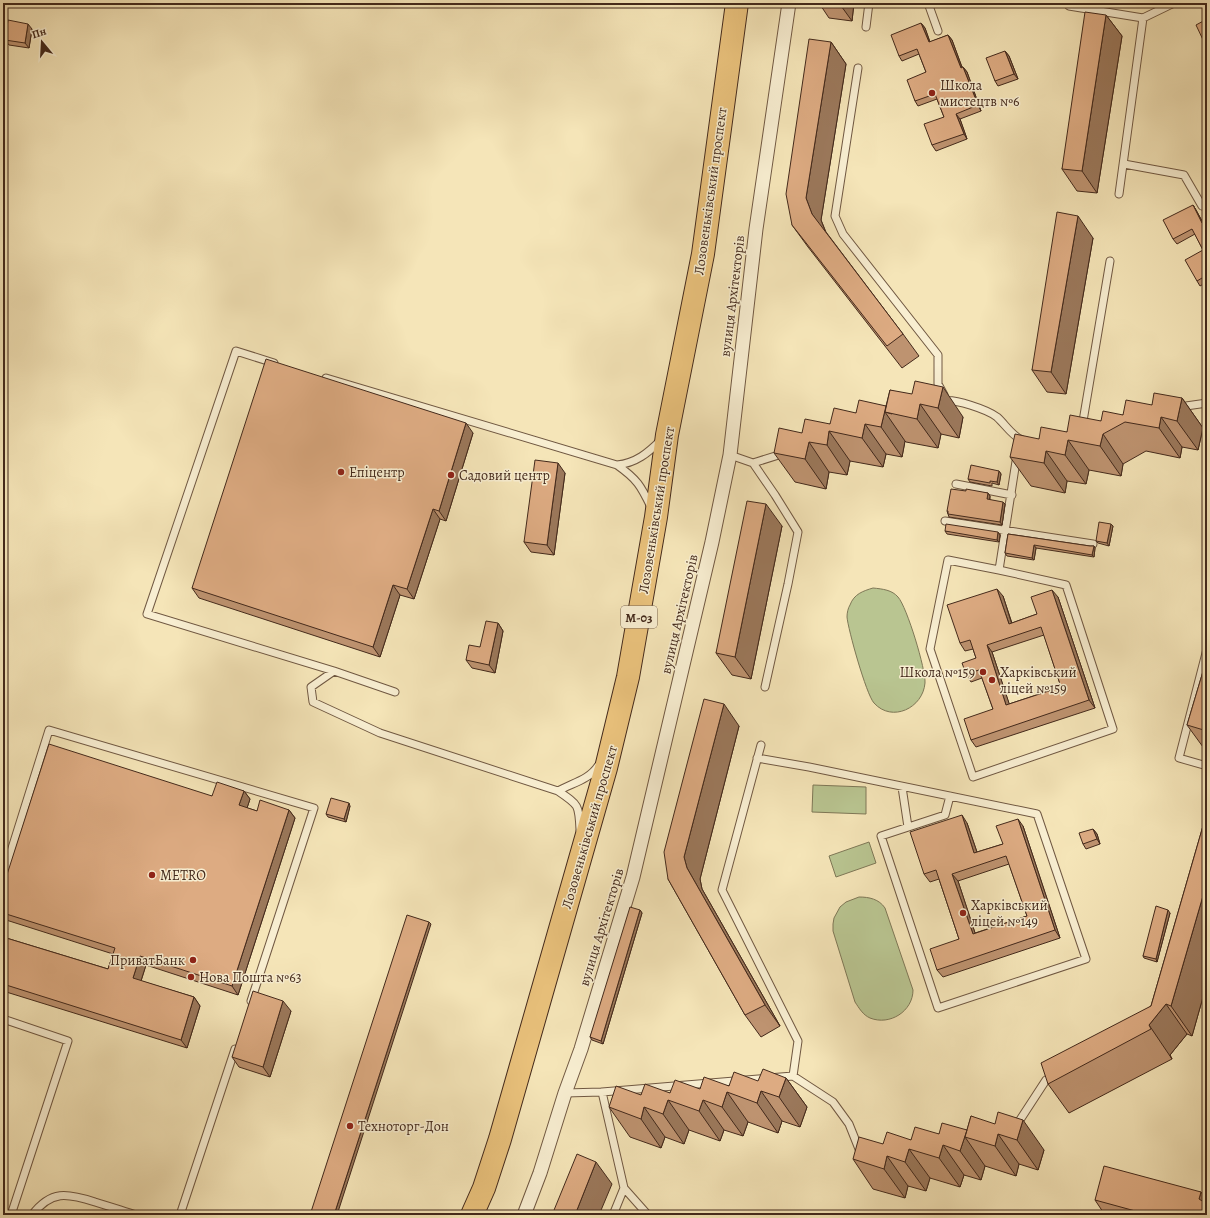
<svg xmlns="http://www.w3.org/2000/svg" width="1210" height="1218" font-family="Alegreya,serif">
  <rect width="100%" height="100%" fill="#f5e5b8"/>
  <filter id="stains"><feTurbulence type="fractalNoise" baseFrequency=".005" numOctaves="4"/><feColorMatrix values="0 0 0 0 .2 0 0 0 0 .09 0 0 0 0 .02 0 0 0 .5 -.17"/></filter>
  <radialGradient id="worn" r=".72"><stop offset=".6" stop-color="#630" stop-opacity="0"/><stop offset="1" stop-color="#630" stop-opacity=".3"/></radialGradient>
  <path fill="#b9c591" stroke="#7e7756" d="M873,588C883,589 892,590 898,597C907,607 926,670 925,683C923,708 892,723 874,703C866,694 848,629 847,617C847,613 848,608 850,605C854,594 863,591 873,588Z
    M813,785L866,787V814L812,812Z
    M869,842L876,863L836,877L829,856Z
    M859,897C869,897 879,899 885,908L913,990C913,1011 890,1026 870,1018C863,1015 859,1008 855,1002L833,931V924L834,918L840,907L846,902Z"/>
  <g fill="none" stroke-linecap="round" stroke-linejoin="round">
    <defs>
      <path id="service" d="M928,3L938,31
        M1070,3L1069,6L1143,18L1119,194
        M1143,18L1174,3
        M866,27L869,3
        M858,68L835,216L843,234L938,355V384L944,395
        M1124,164L1184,175L1202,206
        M274,363L236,351L147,614L334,671
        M326,378L617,465C637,479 641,486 651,507
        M943,401C954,398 988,410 997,417C1005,424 1012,436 1022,440
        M1179,407L1207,403
        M1082,427L1110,261
        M730,455L753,463L775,495L798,532L788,584L765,687
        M753,463L785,453
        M617,465C636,463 648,453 661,440
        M956,484L1012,495
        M945,521L1093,544
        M999,570L1066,585L1113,729L973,777L930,649L948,560L999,570L1017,455
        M1207,649L1179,758L1207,766
        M395,692L334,671L311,687L313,702L380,733L558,791
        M761,745L722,890L798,1041L793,1076
        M757,758L809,767L1037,814L1086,959L938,1008L881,836L945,815L950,796
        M902,787L908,827
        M580,830C579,805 579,805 558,791C572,783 589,780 598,766
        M3,877L49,730L314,808L251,1001
        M3,1019L68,1041L11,1215
        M602,1092L624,1188L613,1215
        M565,1093L602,1092L793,1076L833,1102L849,1124L861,1154
        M1016,1126L1046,1080L1054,1076
        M624,1188L648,1215
        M32,1215C51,1190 67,1193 95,1202C109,1206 123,1211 136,1215
        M180,1215L235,1049"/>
      <path id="minor" d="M524,1215L540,1173L565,1093L581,1049L633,877L712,542L730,455L756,229L789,3"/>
      <path id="trunk" d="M472,1215L484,1188L500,1139L606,768L628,677L656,517L667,435L703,254L737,3"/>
    </defs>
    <use href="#service" stroke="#705842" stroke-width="9"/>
    <use href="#minor" stroke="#705842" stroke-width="15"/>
    <use href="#trunk" stroke="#43291b" stroke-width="24"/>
    <use href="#service" stroke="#f8eed1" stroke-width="7"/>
    <use href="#minor" stroke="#f8eed1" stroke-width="13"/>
    <use href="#trunk" stroke="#eac27c" stroke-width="22"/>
  </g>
  <path fill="#be9370" stroke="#43291b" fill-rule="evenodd" d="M819,3H854L852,21L829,18Z
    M1106,15L1122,36L1097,193L1077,191L1062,169Z
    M921,23L925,28L930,42L948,35L952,40L962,67H963L967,72L981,111L960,119L967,139L936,151L932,145L944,117L937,99L918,106L915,101L926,72L919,54L902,61L899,56Z
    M32,29L29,48L9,45L5,40Z
    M831,42L846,64L821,220L826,232L903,334L919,356L902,368L808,247L792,225Z
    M1005,51L1009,56L1018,79L998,86L995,81Z
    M1193,205L1196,210L1203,223L1207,220V282L1200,286L1197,281L1203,250L1195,234L1177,244L1173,239Z
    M1093,238L1066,394L1047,392L1032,370Z
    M890,390L963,417L959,438L941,434L938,448L906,442L905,441L902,457L886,454L883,467L850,461L847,475L829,472L826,489L795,482L774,453L802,433L830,424L856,413L886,406Z
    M1182,398L1203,428L1198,450L1182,447L1180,458L1146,451L1123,464L1121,476L1089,470L1086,484L1067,481L1065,493L1031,486L1010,457L1039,439L1067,432L1101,421L1123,415L1152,405Z
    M473,433L446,521L440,519L414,599L400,595L380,657L199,598L192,588Z
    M999,471L1001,474L999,485L992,483V486L970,482L968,479Z
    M565,473L554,555L531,552L524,542Z
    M966,491L988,493L990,496V500L1005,504L1002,525L949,517L947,511Z
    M1111,524L1113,526L1109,546L1098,543L1096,541Z
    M782,526L751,679L732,675L716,653Z
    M945,531L1000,535L999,542L947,534Z
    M1008,534L1090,546H1094L1095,548L1094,557L1036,548L1034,560L1007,556L1005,553Z
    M1003,596L1012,623L1037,614L1058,597L1095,708L976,747L971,740L993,709L982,678L971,682L966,674L976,658L973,649L965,651L960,643ZM1044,635L1061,687L1009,704L992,652Z
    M498,623L503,631L495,673L472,668L466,660L480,647Z
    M1207,658V748L1203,747L1187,725Z
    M739,726L700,879L702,889L780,1026L761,1037L745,1015L668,879Z
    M244,791L250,799L247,808L257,811L289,810L295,818L238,995L146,965L141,981L194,997L200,1006L187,1048L3,991V937L108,969L113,954L3,919V887L212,796Z
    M350,806L346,822L328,817L326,814Z
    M1207,812V983L1192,1036L1187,1034L1170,1055L1172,1059L1069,1113L1048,1084L1151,1006Z
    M967,823L977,852L1003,844L1023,826L1060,938L943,977L937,970L959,939L939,879L930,882L924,874ZM1009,864L1027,916L975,933L958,881Z
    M1093,829L1097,834L1100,844L1086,849L1083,844Z
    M640,910L642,913L603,1044L592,1040L590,1037Z
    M1170,913L1157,962L1144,958L1143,956Z
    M291,1011L270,1077L239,1067L232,1057Z
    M786,1078L807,1107L800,1127L782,1121L778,1133L748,1122L743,1136L724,1130L720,1141L689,1130L684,1144L665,1137L661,1148L630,1137L609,1107L641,1095L670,1093L729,1086Z
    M971,1116L1044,1150L1038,1170L1019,1164L1016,1176L985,1166L981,1180L964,1175L960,1187L930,1178L926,1191L908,1186L905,1198L873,1189L853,1159L883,1144L911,1140L939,1134L967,1130Z
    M1201,1192L1207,1201V1215H1105L1095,1200Z"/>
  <path fill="#9b785b" stroke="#43291b" d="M839,3H854L852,21Z
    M1106,15L1122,36L1097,193L1082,171Z
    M921,23L925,28L932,48L929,42Z
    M28,24L32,29L29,48L25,43Z
    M948,35L952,40L964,73L961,68Z
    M831,42L846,64L821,220L827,236L812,214L806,198Z
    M1005,51L1009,56L1018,79L1014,74Z
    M963,67L967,72L981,111L978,105Z
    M956,114L960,119L967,139L964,134Z
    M1193,205L1196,210L1206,228L1202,223Z
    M1078,216L1093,238L1066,394L1051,372Z
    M943,387L963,417L959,438L938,408Z
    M1182,398L1203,428L1198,450L1177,421Z
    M920,404L941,434L938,448L917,419Z
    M886,406L892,414L885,412L905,441L902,457L881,427Z
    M1161,417L1182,447L1180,458L1159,428Z
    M466,423L473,433L446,521L439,511Z
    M865,424L886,454L883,467L862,438Z
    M829,431L850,461L847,475L827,445Z
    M1103,434L1123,464L1121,476L1100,446Z
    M1068,440L1089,470L1086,484L1065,455Z
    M809,442L829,472L826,489L805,459Z
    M1046,451L1067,481L1065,493L1044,463Z
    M558,463L565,473L554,555L547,545Z
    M999,471L1001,474L999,485L997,482Z
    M988,493L990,496L989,502L987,499Z
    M1003,502L1005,504L1002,525L1000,522Z
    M766,504L782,526L751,679L735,657Z
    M433,509L440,519L414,599L407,589Z
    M1111,524L1113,526L1109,546L1107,543Z
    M998,532L1000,535L999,542L997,540Z
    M1034,545L1036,548L1034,560L1032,558Z
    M1094,546L1095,548L1094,557L1092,555Z
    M393,585L400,595L380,657L373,647Z
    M997,589L1003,596L1014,631L1009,624Z
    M1052,590L1058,597L1095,708L1089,700Z
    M498,623L503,631L495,673L489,665Z
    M987,645L992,652L1012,712L1006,705Z
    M724,704L739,726L700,879L702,889L780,1026L765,1005L687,868L684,857Z
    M244,791L250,799L245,814L239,805Z
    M349,803L350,806L346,822L344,819Z
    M289,810L295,818L238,995L232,986Z
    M962,815L967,823L980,861L974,853Z
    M1018,819L1023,826L1060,938L1055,930Z
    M1093,829L1097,834L1100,844L1097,839Z
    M952,874L958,881L978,942L973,934Z
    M1207,882V983L1192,1036L1171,1006Z
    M640,910L642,913L603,1044L601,1041Z
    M1168,910L1170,913L1157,962L1156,959Z
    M429,922L431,924L337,1215H334Z
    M140,956L146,965L139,987L133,978Z
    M194,997L200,1006L187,1048L181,1040Z
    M283,1001L291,1011L270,1077L263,1067Z
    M1166,1004L1187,1034L1170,1055L1172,1059L1149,1025Z
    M786,1078L807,1107L800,1127L779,1097Z
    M761,1091L782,1121L778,1133L757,1103Z
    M727,1092L748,1122L743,1136L722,1107Z
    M668,1100L689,1130L684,1144L663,1114Z
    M703,1100L724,1130L720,1141L699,1111Z
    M644,1107L665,1137L661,1148L641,1119Z
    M1023,1120L1044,1150L1038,1170L1017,1140Z
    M967,1130L965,1137L985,1166L981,1180L960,1151Z
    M998,1134L1019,1164L1016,1176L995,1146Z
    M943,1145L964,1175L960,1187L939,1158Z
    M909,1149L930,1178L926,1191L905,1162Z
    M887,1156L908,1186L905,1198L884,1169Z
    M596,1162L612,1184L599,1215H575Z
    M1201,1192L1207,1201V1210L1199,1199Z"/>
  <path fill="#ddab82" stroke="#43291b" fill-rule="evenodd" d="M1085,12L1106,15L1082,171L1062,169Z
    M1207,19V43L1205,44L1196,25Z
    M8,20L28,24L25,43L5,40Z
    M921,23L929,42L948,35L961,68L963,67L978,105L956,114L964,134L932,145L924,124L944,117L935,94L915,101L907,80L926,72L917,49L899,56L891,35Z
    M809,39L831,42L806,198L812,214L903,334L887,346L792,225L786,194Z
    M1005,51L1014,74L995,81L986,58Z
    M1193,205L1202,223L1207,220V275L1197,281L1185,260L1203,250L1192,229L1173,239L1163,220Z
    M1057,212L1078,216L1051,372L1032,370Z
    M266,359L466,423L439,511L433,509L407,589L393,585L373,647L192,588Z
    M915,381L943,387L938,408L920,404L917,419L885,412L890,390L912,394Z
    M1154,393L1182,398L1177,421L1161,417L1159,428L1125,422L1103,434L1100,446L1068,440L1065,455L1046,451L1044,463L1010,457L1015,434L1039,439L1041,427L1067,432L1070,415L1101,421L1103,411L1123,415L1126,400L1152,405Z
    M859,400L886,406L881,427L865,424L862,438L829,431L827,445L809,442L805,459L774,453L779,428L802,433L805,419L830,424L834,408L856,413Z
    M535,460L558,463L547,545L524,542Z
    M971,465L999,471L997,482L990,481V483L968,479Z
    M951,489L966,491V489L988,493L987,499L1003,502L1000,522L948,514V511H947Z
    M747,501L766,504L735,657L716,653Z
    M1099,522L1111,524L1107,543L1096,541Z
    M946,524L998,532L997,540L945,531Z
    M1008,534L1090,546H1094L1092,555L1034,545L1032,558L1005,553Z
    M997,589L1009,624L1037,614L1031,597L1052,590L1089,700L971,740L964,719L993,709L979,670L966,674L962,663L976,658L970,640L960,643L947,605ZM1041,627L1061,687L1006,705L987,645Z
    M486,621L498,623L489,665L466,660L469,645L480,647Z
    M1207,658V731L1187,725Z
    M704,699L724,704L684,857L687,868L765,1005L745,1015L668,879L664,852Z
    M49,744L212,796L217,782L244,791L239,805L257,811L260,800L289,810L232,986L140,956L133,978L194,997L181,1040L3,984V937L108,969L115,948L3,913V887Z
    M331,798L349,803L344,819L326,814Z
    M1207,812V882L1171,1006L1166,1004L1149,1025L1151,1029L1048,1084L1041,1063L1151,1006Z
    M962,815L974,853L1003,844L996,826L1018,819L1055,930L937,970L930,949L959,939L936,870L924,874L910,832ZM1006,856L1027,916L973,934L952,874Z
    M1093,829L1097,839L1083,844L1079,833Z
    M1156,906L1168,910L1156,959L1143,956Z
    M630,907L640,910L601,1041L590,1037Z
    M407,915L429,922L334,1215H310Z
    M253,991L283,1001L263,1067L232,1057Z
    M763,1069L786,1078L779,1097L761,1091L757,1103L727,1092L722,1107L703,1100L699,1111L668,1100L663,1114L644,1107L641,1119L609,1107L616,1086L641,1095L645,1084L670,1093L675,1080L700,1089L704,1077L729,1086L734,1072L758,1081Z
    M998,1112L1023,1120L1017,1140L998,1134L995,1146L965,1137L971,1116L995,1124Z
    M942,1123L967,1130L960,1151L943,1145L939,1158L909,1149L905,1162L887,1156L884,1169L853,1159L859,1137L883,1144L887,1132L911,1140L915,1127L939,1134Z
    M577,1154L596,1162L575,1215H552Z
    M1104,1166L1201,1192L1199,1199L1207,1204V1215H1150L1095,1200Z"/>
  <g fill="#8f2418" stroke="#f8eed1" stroke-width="1.5">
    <circle cx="932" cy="93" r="4"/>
    <circle cx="341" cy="472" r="4"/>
    <circle cx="451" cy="475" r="4"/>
    <circle cx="983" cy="672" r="4"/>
    <circle cx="992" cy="680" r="4"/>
    <circle cx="152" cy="875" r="4"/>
    <circle cx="963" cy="913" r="4"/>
    <circle cx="193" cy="960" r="4"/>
    <circle cx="191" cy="977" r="4"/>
    <circle cx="350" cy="1126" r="4"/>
  </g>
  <g text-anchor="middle" stroke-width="3" stroke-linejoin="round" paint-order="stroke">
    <rect fill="#f8eed1" stroke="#796452" stroke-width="1" x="621" y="606" width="36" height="22" rx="3"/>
    <g font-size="13" font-weight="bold" fill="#43291b">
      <text x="639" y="622">М-03</text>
    </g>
    <g font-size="14" fill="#43291b" stroke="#f8eed1" text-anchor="start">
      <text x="940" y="90">Школа<tspan x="940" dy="16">мистецтв №6</tspan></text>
      <text x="349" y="477">Епіцентр</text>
      <text x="459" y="480">Садовий центр</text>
      <text x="975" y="677" text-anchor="end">Школа №159</text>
      <text x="1000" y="677">Харківський<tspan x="1000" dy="16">ліцей №159</tspan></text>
      <text x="160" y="880">METRO</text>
      <text x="971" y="910">Харківський<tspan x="971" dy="16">ліцей №149</tspan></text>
      <text x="185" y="965" text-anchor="end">ПриватБанк</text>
      <text x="199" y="982">Нова Пошта №63</text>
      <text x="358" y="1131">Техноторг-Дон</text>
    </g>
    <g font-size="14" fill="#43291b" stroke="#f8eed1">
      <text transform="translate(710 191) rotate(-82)" y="5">Лозовеньківський проспект</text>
      <text transform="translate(732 296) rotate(-83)" y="5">вулиця Архітекторів</text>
      <text transform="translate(656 510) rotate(-81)" y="5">Лозовеньківський проспект</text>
      <text transform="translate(679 614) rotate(-77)" y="5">вулиця Архітекторів</text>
      <text transform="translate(589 827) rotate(-74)" y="5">Лозовеньківський проспект</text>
      <text transform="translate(601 927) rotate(-73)" y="5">вулиця Архітекторів</text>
    </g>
  </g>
  <rect width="1210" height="1218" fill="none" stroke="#f5e5b8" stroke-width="16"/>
  <rect x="4" y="4" width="1202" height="1210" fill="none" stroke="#43291b" stroke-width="2"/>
  <rect x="8" y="8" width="1194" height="1202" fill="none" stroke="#43291b"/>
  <g transform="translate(42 42) rotate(342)" stroke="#f8eed1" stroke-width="3" paint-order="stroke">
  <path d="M0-3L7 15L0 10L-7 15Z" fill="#43291b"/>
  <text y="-6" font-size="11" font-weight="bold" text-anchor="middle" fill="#43291b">Пн</text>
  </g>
  <rect width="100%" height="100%" filter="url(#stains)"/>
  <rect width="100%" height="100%" fill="url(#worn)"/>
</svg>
